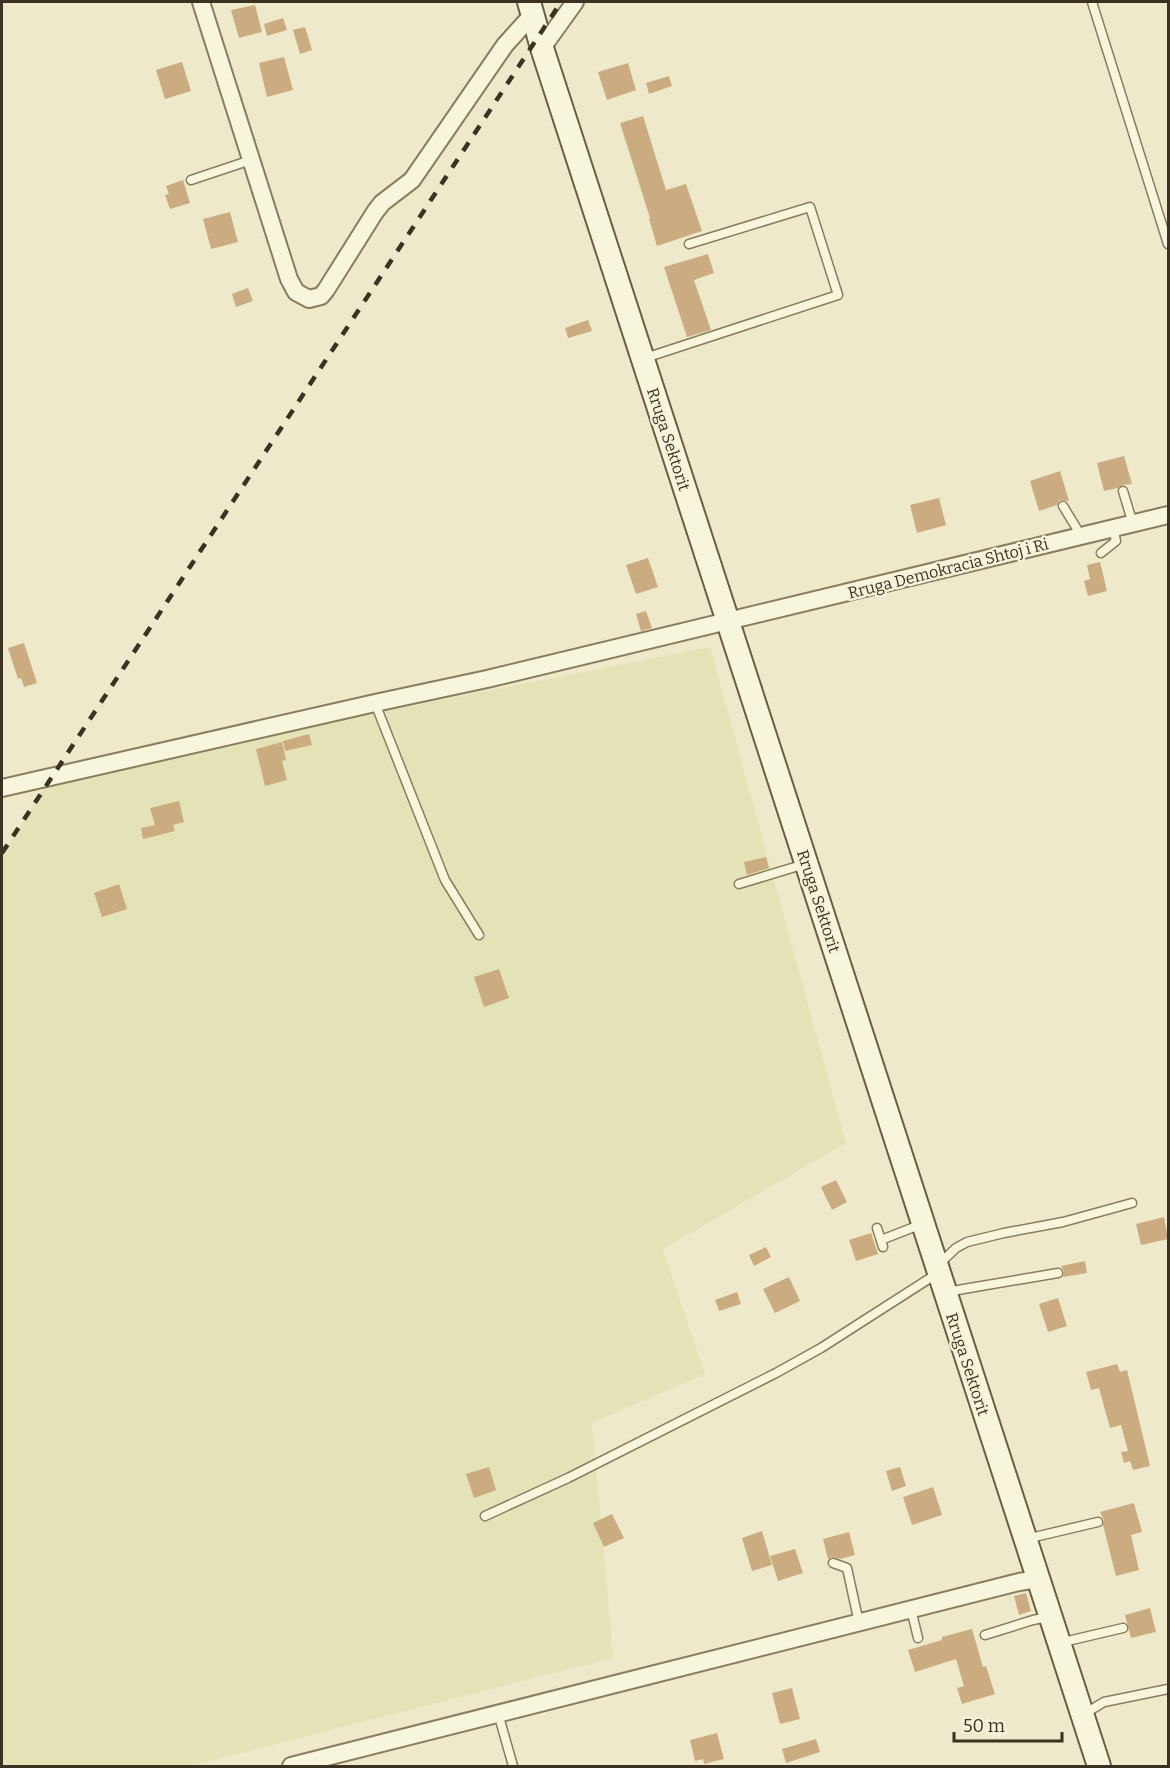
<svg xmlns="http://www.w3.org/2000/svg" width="1170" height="1768" font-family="Bitter,serif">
  <rect width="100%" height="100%" fill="#eee9ca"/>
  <path fill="#e3e3b7" d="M710,647L846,1143L663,1249L705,1374L592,1423L613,1658L190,1766H2V856L51,777Z"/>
  <path fill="#cbac81" d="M255,5L262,32L239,38L231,10Z
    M283,18L287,30L267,36L264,24Z
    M305,27L312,50L300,54L293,30Z
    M284,57L293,90L267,97L259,63Z
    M182,62L191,91L165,99L156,70Z
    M628,63L636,90L607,100L598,72Z
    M669,76L672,86L649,94L646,83Z
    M643,116L666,190L686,184L702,231L657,246L649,219L650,218L620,123Z
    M183,180L190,203L170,209L165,195L169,194L166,186Z
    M230,212L238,242L211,249L203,219Z
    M708,254L714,273L694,280L711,330L687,337L664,267Z
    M248,288L253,301L236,307L232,294Z
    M588,320L592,331L568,338L565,328Z
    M1124,456L1132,484L1122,485L1118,488L1104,491L1097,463Z
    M1060,471L1069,501L1060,500L1057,505L1039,511L1030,481Z
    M939,498L946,525L917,533L910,505Z
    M648,558L658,587L636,594L626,565Z
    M1100,562L1107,591L1088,596L1084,581L1090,579L1087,565Z
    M646,611L652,628L641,631L636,614Z
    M24,643L37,683L24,687L21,678L18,679L8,648Z
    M309,734L312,745L285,751L283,741Z
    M282,742L286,760L282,761L287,780L265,786L256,749Z
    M179,801L184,822L173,825L175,831L143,839L141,828L155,825L150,808Z
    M766,857L769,868L747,875L744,862Z
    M119,884L127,909L102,917L94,893Z
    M499,969L509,998L484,1007L474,977Z
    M836,1180L847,1202L832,1210L821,1187Z
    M1164,1217L1168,1239L1141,1245L1136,1224Z
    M871,1233L878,1254L856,1261L849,1240Z
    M766,1247L771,1257L754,1266L749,1255Z
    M1085,1261L1087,1273L1063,1277L1064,1271L1061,1266Z
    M789,1277L800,1301L775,1313L763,1289Z
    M737,1292L741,1304L719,1311L715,1300Z
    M1058,1298L1067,1326L1048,1332L1039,1304Z
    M1117,1364L1120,1372L1127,1370L1150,1466L1133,1470L1130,1461L1124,1463L1121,1452L1128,1451L1121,1425L1110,1428L1099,1388L1091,1390L1086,1372Z
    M489,1467L496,1490L474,1498L466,1474Z
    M900,1467L906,1486L892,1491L886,1471Z
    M933,1487L942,1515L912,1525L903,1497Z
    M1134,1503L1142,1532L1131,1535L1139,1570L1116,1576L1103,1525L1104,1520L1100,1512Z
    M612,1514L624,1538L604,1547L593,1523Z
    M762,1531L772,1565L752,1571L742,1538Z
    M849,1532L855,1555L840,1559L832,1557L828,1559L823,1539Z
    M795,1549L803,1573L778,1581L770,1556Z
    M1026,1593L1031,1611L1019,1615L1014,1596Z
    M1150,1608L1156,1632L1131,1638L1125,1615Z
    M972,1629L983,1667L986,1666L995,1694L962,1704L957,1688L964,1686L956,1659L915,1672L908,1650L942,1640V1637Z
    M792,1688L800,1719L780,1724L772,1693Z
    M717,1733L724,1759L704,1764L703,1759L695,1761L690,1740Z
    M816,1739L820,1752L786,1763L782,1749Z"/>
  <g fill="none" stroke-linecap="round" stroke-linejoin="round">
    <defs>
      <path id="lane" d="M1092,2L1168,244
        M191,180L251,160
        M645,358L838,295L810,207L689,244
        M1123,491L1133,524
        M1063,506L1077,529L1078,537
        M1101,553L1116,541L1113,528
        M375,703L445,880L479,935
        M739,884L805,864
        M877,1228L883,1247
        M881,1240L922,1224
        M939,1264L956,1248L967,1242L1004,1233L1063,1222L1132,1203
        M946,1292L1058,1273
        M485,1516L568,1478L776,1373L821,1348L938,1273
        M1026,1539L1098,1522
        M833,1563L847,1568L859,1623
        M911,1609L918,1638
        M985,1635L1033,1620L1048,1617
        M1059,1643L1123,1628
        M498,1713L513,1766
        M1084,1714L1104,1702L1168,1689"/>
      <path id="street" d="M201,2L289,279L296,292L309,299L321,296L326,290L375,212L382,203L412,180L505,45L533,14
        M542,48L575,2
        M2,788L375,703L487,679L1168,515
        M291,1766C534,1704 776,1644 1019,1582L1038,1579"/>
      <path id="secondary" d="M529,2L542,48L1099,1766"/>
    </defs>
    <use href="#lane" stroke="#8a7d5e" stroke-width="11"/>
    <use href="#street" stroke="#8a7d5e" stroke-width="20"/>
    <use href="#secondary" stroke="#6c5e41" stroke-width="26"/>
    <use href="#lane" stroke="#f8f5dd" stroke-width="8"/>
    <use href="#street" stroke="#f8f5dd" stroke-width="16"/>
    <use href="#secondary" stroke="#f8f5dd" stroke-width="22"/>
    <path stroke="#3b3221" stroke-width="4.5" stroke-dasharray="10 10" stroke-linecap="butt" d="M2,853L561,2"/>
  </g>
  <g text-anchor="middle" stroke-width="5" stroke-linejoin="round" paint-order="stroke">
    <g font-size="16" fill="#3b3221" stroke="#f5f2d9">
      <text transform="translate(669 439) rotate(72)" y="6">Rruga Sektorit</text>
      <text transform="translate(948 568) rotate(-14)" y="6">Rruga Demokracia Shtoj i Ri</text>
      <text transform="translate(819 901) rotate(72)" y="6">Rruga Sektorit</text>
      <text transform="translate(968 1364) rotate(72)" y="6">Rruga Sektorit</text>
    </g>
  </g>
  <rect width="1170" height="1768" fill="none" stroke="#3b3221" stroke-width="6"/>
  <path d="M954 1732v9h108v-9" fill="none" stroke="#3b3221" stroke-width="3"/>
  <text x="963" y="1732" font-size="18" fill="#3b3221" stroke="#f5f2d9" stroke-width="4.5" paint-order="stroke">50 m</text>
</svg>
